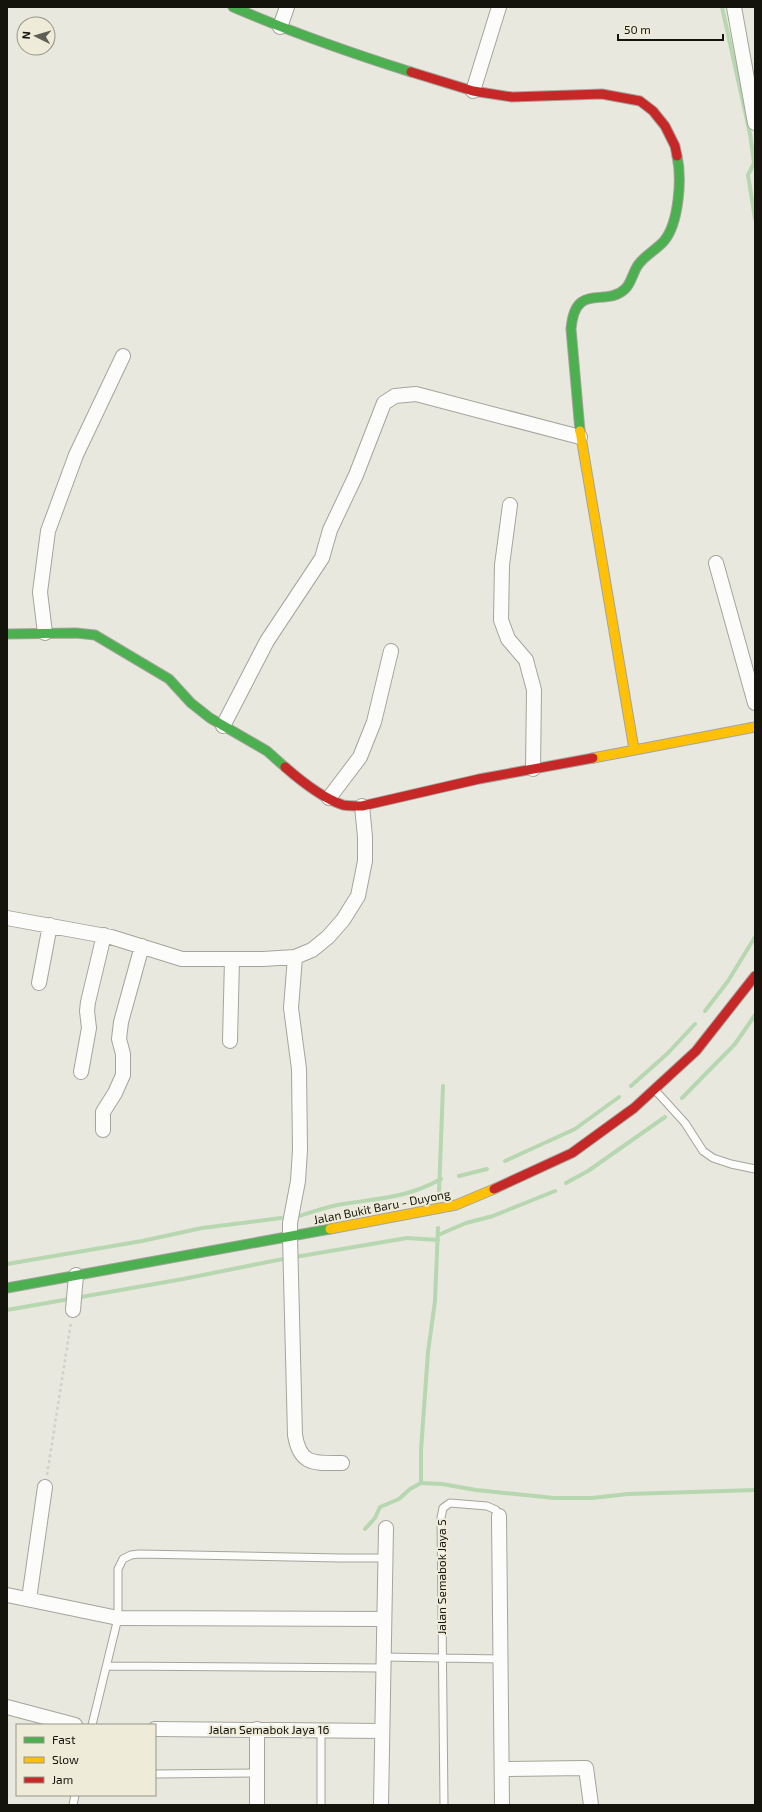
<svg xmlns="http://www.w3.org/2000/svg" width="762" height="1812" font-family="'Exo 2',sans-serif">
  <rect width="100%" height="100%" fill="#e9e8de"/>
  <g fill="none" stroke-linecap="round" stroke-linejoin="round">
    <path stroke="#b6d7b0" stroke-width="4" d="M722,7L750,134L754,163L748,175L755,219
      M705,1011L728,981L755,937
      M631,1086L668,1053L695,1024
      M682,1098L735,1044L755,1015
      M505,1161L575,1129L619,1097
      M459,1176L487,1169
      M566,1183L588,1171L665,1117
      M439,1193L443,1086
      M299,1216C313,1212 328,1206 343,1204C380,1198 407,1198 441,1179
      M438,1228L435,1301L428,1352L421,1450V1483L442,1484L476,1490L554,1498H592L628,1494L755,1490
      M438,1235L466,1223L493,1216L555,1191
      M295,1257L407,1238L438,1240
      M7,1264L142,1241L202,1228L281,1218
      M7,1310L183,1279L283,1259
      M365,1529L375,1518L380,1507L399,1499L410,1489L421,1483"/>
    <defs>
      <path id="lane" d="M655,1090L685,1123L703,1151L713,1158L731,1164L755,1169
        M384,1657L501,1659
        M107,1666L384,1668
        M92,1725L118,1618V1569L123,1559L131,1555L139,1554L340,1558H385
        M155,1774L257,1773
        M73,1805L75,1795
        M321,1805V1730
        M444,1805L441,1518L443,1508L450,1503L487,1506L496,1510L499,1516"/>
      <path id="street" d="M734,7L755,123
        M280,27L287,7
        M473,91L499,7
        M510,505L502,565L501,620L508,639L526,660L534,690L533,769
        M716,563L755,703
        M45,633L40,592L48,531L76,455L123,356
        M223,726L267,641L322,558L330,530L356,475L384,403L395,396L416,394L580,437
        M329,798L360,757L374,722L391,651
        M7,918L111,937L182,959H263L295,957L312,950L328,937L343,920L358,896L365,861V837L362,806
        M295,957L291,1008L299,1069L300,1150L298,1181L290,1223V1237L295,1435C300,1466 315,1463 342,1463
        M39,983L50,925
        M230,1041L232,959
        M81,1072L89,1028L87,1011L88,1002L104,935
        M103,1130V1112L115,1093L123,1075V1054L119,1039L121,1022L142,946
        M73,1310L76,1275
        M499,1516L502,1805
        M7,1595L118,1618L384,1619
        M29,1599L45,1487
        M7,1707L75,1725
        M155,1729L382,1731
        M502,1769L586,1768L591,1805
        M257,1805V1729
        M381,1805L386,1528"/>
      <path id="fast" d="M233,7C291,32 351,53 411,72
        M580,431L571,329C575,281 605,308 625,289C631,284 633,272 638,265C645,255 656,250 664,241C679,223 682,178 677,156
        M7,634L76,633L95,635L169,679L191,703L210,718L267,751L285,767
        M7,1288L330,1229"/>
      <path id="slow" d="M580,431L634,749
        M593,758L755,727
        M330,1229L456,1205L494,1189"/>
      <path id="jam" d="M411,72L473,91L512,97L602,94L640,101L653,111L665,126L675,146L677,156
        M285,767C301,781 322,798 343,805C349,806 356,806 362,806L479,779L593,758
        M494,1189L572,1153L634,1108L696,1051L755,976"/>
    </defs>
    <use href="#lane" stroke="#a5a49d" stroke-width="9"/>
    <use href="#street" stroke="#a5a49d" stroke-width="16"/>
    <use href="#fast" stroke="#a5a49d" stroke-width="11"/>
    <use href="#slow" stroke="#a5a49d" stroke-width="11"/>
    <use href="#jam" stroke="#a5a49d" stroke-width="11"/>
    <path stroke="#d0d0ce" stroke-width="2.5" stroke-dasharray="3 3" stroke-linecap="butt" d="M47,1475L71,1322"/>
    <use href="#lane" stroke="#fcfcfa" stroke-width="7"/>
    <use href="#street" stroke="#fcfcfa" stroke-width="14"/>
    <use href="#fast" stroke="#4caf50" stroke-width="9"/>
    <use href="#slow" stroke="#ffc107" stroke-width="9"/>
    <use href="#jam" stroke="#c62828" stroke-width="9"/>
  </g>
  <g text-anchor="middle" stroke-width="4" stroke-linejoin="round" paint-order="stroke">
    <g font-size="12" fill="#14140d" stroke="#eeecd9">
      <text transform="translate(382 1207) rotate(-11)" y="4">Jalan Bukit Baru - Duyong</text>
      <text transform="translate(442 1577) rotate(-90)" y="4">Jalan Semabok Jaya 5</text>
      <text x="269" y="1734">Jalan Semabok Jaya 16</text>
    </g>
  </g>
  <rect width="762" height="1812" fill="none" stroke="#14140d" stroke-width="16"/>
  <rect x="16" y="1724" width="140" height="72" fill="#eeecd9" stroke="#979687"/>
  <rect x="24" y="1737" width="20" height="6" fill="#4caf50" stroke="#979687"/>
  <text x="52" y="1744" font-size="12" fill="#14140d">Fast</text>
  <rect x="24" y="1757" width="20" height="6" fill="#ffc107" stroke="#979687"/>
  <text x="52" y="1764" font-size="12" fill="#14140d">Slow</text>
  <rect x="24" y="1777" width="20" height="6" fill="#c62828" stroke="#979687"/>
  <text x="52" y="1784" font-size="12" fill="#14140d">Jam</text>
  <g transform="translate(36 36) rotate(275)"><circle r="19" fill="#eeecd9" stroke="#979687"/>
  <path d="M0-3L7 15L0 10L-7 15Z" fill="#5f5e56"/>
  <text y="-6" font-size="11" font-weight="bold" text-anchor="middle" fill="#14140d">N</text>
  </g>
  <path d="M618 34v6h105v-6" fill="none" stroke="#14140d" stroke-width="2"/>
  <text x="624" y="34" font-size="12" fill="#14140d" stroke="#eeecd9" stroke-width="3" paint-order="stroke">50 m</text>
</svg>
